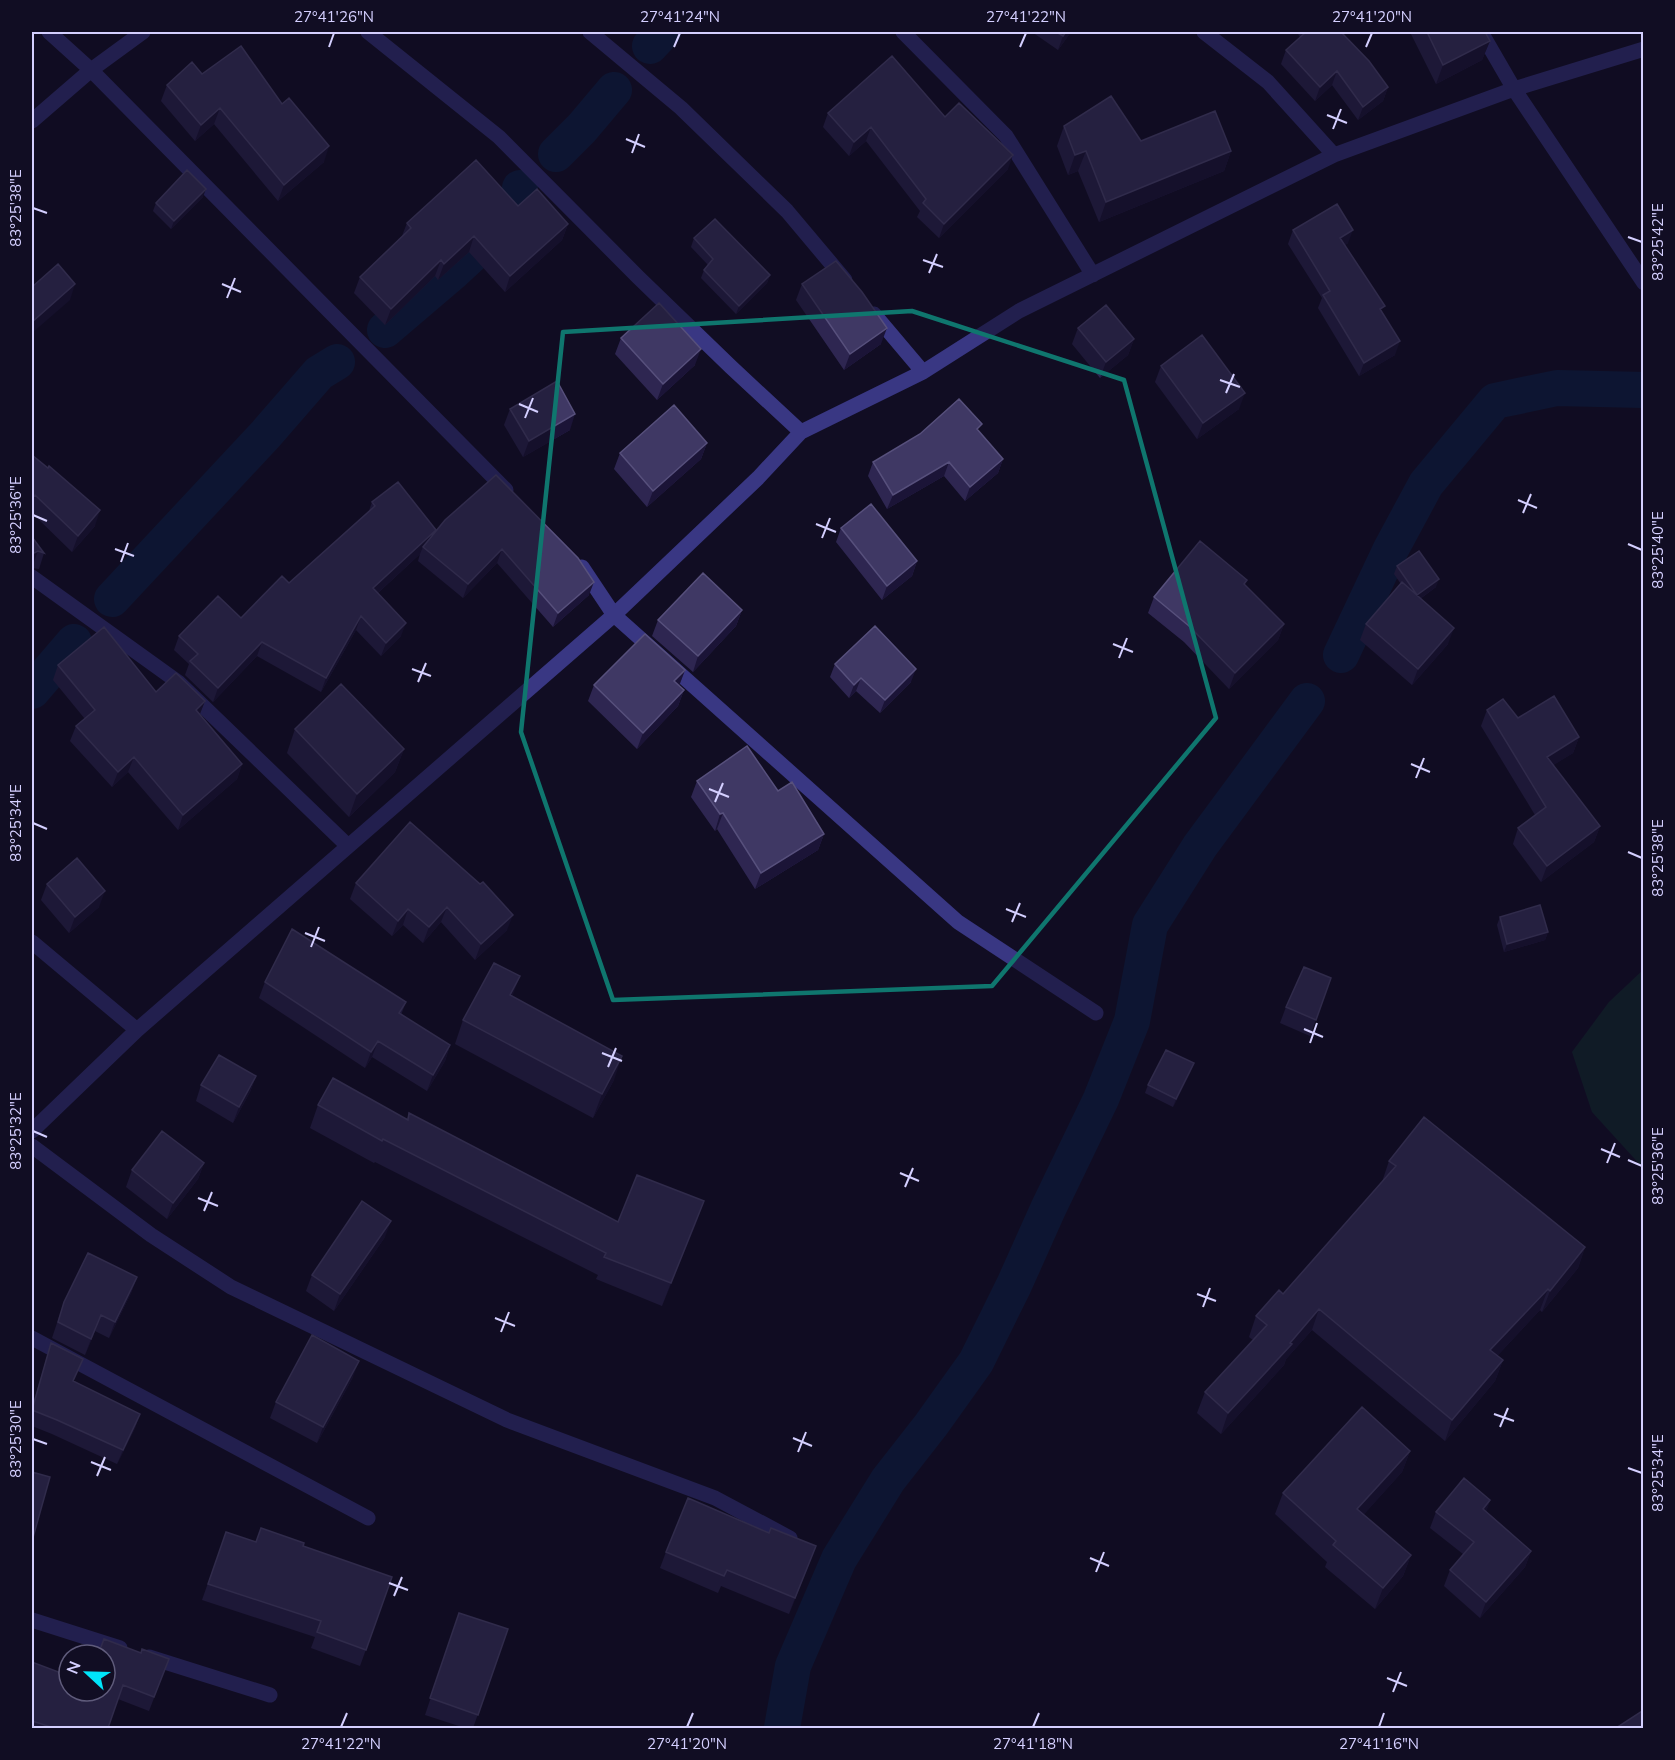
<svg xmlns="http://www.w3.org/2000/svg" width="1675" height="1760" font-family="Mulish,sans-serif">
  <rect width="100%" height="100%" fill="#110d23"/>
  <path fill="#102d2c" d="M1643,970V1168L1592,1112L1572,1052L1609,1002Z"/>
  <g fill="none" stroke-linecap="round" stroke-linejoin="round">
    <path stroke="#0a2145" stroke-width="36" d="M650,46L663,32
      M556,154L582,128L614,90
      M385,330L453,272L505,224L517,206L520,188
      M112,599L266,434L319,373L337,362
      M1341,655L1391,549L1426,484L1495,401L1557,388L1644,390
      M32,691L74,642
      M782,1728L793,1666L839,1559L888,1480L931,1425L976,1362L1014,1285L1048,1209L1101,1099L1132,1021L1150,925L1200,846L1307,701"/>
    <path stroke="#393783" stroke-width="15" d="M49,32L91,70L506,490
      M368,32L499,137L638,277L731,367L801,432
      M590,32L681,108L787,211L845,280
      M903,32L1006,136L1093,275
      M1204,32L1268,82L1334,155
      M1481,32L1514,89L1644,283
      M32,121L91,70L143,32
      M874,314L923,372
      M582,567L614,615L958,922L1096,1013
      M32,577L178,682L348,846
      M32,942L137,1030
      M32,1131L137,1030L614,615L758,478L801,432L923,372L1019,311L1334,155L1514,89L1644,49
      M32,1146L151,1235L231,1287L507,1420L715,1498L790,1538
      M32,1338L368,1518
      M32,1620L120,1648
      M149,1657L270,1695"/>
  </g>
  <path fill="#2e2651" d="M1032,32H1071L1058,50Z
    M1297,32H1341L1388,87L1383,101L1358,120L1332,85L1315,101L1281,64L1286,50L1300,37Z
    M1410,32H1485L1490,41L1482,60L1436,84Z
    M202,74L324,162L278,201L214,124L195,141L161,101L167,85Z
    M828,113L945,117L1008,169L939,238L917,217L920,211L866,141L849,156L823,127Z
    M1064,126L1141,141L1231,151L1224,171L1099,222L1078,171L1068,175L1057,146Z
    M203,197L171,229L153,211L156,203Z
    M518,206L568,224L562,240L505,292L469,252L438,280L435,276L385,325L354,293L360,277L402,236L407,223Z
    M1293,230L1348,243L1345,245L1382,312L1395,355L1359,376L1318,308L1322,298L1288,244Z
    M694,238L770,275L767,283L736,314L701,278L704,270L708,265L691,247Z
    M802,284L881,344L844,370L796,300Z
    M1078,328L1134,339L1128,355L1100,378L1072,344Z
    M621,338L695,365L657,400L615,354Z
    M1161,366L1239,409L1197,439L1155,382Z
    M510,409L570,430L523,457L504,425Z
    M979,431L1003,459L998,473L965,501L944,476L887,509L868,476L873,462Z
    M707,443L701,459L647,507L614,469L620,453Z
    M32,455L95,526L72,552L32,513Z
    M496,475L589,595L553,627L497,563L463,598L418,561L420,554L378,593L401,636L381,656L356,630L321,692L257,656L213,702L185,675L189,664L174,650L179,636L241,618L289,583L369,511L372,502L436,530Z
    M841,528L917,561L912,576L882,600L836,542Z
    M32,537L44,553L39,569L32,568Z
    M1397,566L1436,587L1420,599L1448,644L1412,685L1360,640L1366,624L1401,584L1394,574Z
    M1245,585L1284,624L1278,640L1229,689L1184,642L1148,613L1154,597Z
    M742,610L736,626L693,672L652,636L658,620Z
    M835,664L911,682L880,713L856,691L849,698L830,677Z
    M58,665L156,692L205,701L200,714L242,764L237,779L178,830L128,772L112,787L70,741L76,726L85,719L53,680Z
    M685,670L679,686L684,690L678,706L637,749L588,701L594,685Z
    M1487,710L1518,718L1579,737L1573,753L1553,765L1600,826L1594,842L1541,882L1513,844L1518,828L1535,815L1481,726Z
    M295,729L404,749L395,772L349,817L287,753Z
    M697,781L778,791L824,834L818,850L755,889L717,829L715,831L691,797Z
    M410,822L507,930L475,960L441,922L423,943L403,925L392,936L350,899L356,883Z
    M47,884L99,907L69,933L41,900Z
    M1500,917L1548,932L1545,940L1504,952L1497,925Z
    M1331,978L1310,1036L1280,1023L1286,1007Z
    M265,982L406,1002L401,1015L450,1045L445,1061L427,1091L372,1057L365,1068L259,998Z
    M512,997L614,1080L593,1118L455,1044L463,1020Z
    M1191,1071L1173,1107L1145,1093L1148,1085Z
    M256,1076L250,1092L233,1123L196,1101L201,1085Z
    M318,1105L407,1119L409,1113L618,1222L704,1201L662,1306L596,1279L598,1275L375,1162L374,1163L310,1128Z
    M1389,1161L1585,1247L1578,1268L1542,1312L1540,1310L1497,1356L1503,1360L1495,1381L1445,1441L1312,1330L1286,1359L1284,1365L1221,1434L1197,1413L1205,1392L1253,1340L1249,1337L1256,1316L1283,1294L1382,1182Z
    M204,1163L198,1179L167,1219L126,1187L132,1170Z
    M385,1237L334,1311L306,1291L312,1275Z
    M137,1277L131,1293L109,1338L95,1331L85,1355L52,1338L64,1302Z
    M51,1343L74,1382L140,1414L135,1428L117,1464L52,1434L32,1426V1407Z
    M353,1377L317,1443L270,1418L276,1402Z
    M1410,1451L1402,1472L1363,1515L1411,1555L1403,1576L1375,1609L1325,1567L1327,1562L1275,1514L1283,1493Z
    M1490,1500L1486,1511L1531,1551L1525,1567L1480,1618L1444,1586L1450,1570L1463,1554L1430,1528L1436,1512Z
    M226,1532L256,1542L303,1546L392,1577L360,1666L311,1648L315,1637L202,1600Z
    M666,1552L810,1562L789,1614L721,1586L718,1593L660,1568Z
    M454,1629H508L473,1728H465L425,1715Z
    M141,1653L169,1659L149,1711L118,1699L108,1728H32V1662L105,1691Z"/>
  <path fill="#1b1437" d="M1066,32H1071L1058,50L1063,36Z
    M1490,41L1482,60L1436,84L1443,65Z
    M1337,71L1332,85L1315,101L1320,87Z
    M1388,87L1383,101L1358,120L1363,107Z
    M220,108L214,124L195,141L201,125Z
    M871,127L866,141L849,156L854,142Z
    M329,146L324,162L278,201L284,185Z
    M1086,151L1078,171L1068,175L1075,155Z
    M1231,151L1224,171L1099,222L1106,202Z
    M1013,155L1008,169L939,238L944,224Z
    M206,189L203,197L171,229L174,221Z
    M568,224L562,240L505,292L510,276Z
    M1353,230L1348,243L1335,251L1340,238Z
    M474,236L469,252L438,280L444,264Z
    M441,260L435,276L385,325L391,309Z
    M770,275L767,283L736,314L739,306Z
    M75,284L70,300L32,333V322Z
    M887,328L881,344L844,370L850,354Z
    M1134,339L1128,355L1100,378L1106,362Z
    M1400,341L1395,355L1359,376L1364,363Z
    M701,349L695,365L657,400L663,384Z
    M1245,393L1239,409L1197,439L1203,423Z
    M575,414L570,430L523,457L529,441Z
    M707,443L701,459L647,507L653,491Z
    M1003,459L998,473L965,501L970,487Z
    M949,462L944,476L887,509L893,495Z
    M35,495L32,506V498Z
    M100,510L95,526L72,552L78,536Z
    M436,530L423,547L420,554L368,602L373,588Z
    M502,549L497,563L463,598L468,584Z
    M38,551L32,567V568V554Z
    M917,561L912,576L882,600L887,586Z
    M1439,579L1436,587L1414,603L1417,595Z
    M594,582L589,595L553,627L558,613Z
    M742,610L736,626L693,672L698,656Z
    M361,616L356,630L321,692L326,678Z
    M406,623L401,636L381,656L386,643Z
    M1284,624L1278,640L1229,689L1235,673Z
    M1454,628L1448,644L1412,685L1418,669Z
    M262,642L257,656L213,702L218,688Z
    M916,669L911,682L880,713L885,700Z
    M685,670L679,686L674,681Z
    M861,678L856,691L849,698L854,685Z
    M684,690L678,706L637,749L643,733Z
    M205,701L199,716L196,710Z
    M1579,737L1573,753L1541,773L1547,757Z
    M404,749L395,772L349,817L357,794Z
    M134,757L128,772L112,787L118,772Z
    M242,764L237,779L178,830L183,815Z
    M723,813L717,829L715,831L720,814Z
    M1600,826L1594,842L1541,882L1547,866Z
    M824,834L818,850L755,889L761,873Z
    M105,891L99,907L69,933L75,917Z
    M447,907L441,922L423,943L429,927Z
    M408,909L403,925L392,936L398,921Z
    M513,915L507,930L475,960L481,944Z
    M1548,932L1545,940L1504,952L1507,944Z
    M520,976L511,1000L510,995Z
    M378,1041L372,1057L365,1068L371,1052Z
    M450,1045L445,1061L427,1091L433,1075Z
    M622,1056L614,1080L593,1118L602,1094Z
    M1194,1063L1191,1071L1173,1107L1176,1099Z
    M256,1076L250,1092L233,1123L239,1107Z
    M204,1163L198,1179L167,1219L173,1203Z
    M704,1201L696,1224L662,1306L671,1283Z
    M391,1221L385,1237L334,1311L340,1294Z
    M1585,1247L1578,1268L1542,1312L1550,1291Z
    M137,1277L131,1293L109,1338L115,1322Z
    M1548,1289L1540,1310L1483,1371L1490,1350Z
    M1319,1309L1312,1330L1286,1359L1284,1365L1221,1434L1228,1413Z
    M101,1315L95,1331L85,1355L91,1339Z
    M1503,1360L1495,1381L1445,1441L1452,1420Z
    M359,1361L353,1377L317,1443L323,1427Z
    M140,1414L135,1428L117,1464L123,1450Z
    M1410,1451L1402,1472L1349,1531L1357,1509Z
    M1490,1500L1485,1516L1483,1509Z
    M816,1546L810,1562L789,1614L795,1598Z
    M1531,1551L1525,1567L1480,1618L1486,1602Z
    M1411,1555L1403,1576L1375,1609L1383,1588Z"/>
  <path fill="#3f3864" stroke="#57507c" stroke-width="1.5" d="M1056,32H1066L1063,36Z
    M1306,32H1341L1369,61L1388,87L1363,107L1337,71L1320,87L1286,50Z
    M1427,32H1485L1490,41L1443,65Z
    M241,46L282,104L289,98L329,146L284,185L220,108L201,125L167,85L192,62L202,74Z
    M892,56L945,117L959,103L1013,155L944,224L923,203L926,199L871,127L854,142L828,113Z
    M1111,96L1141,141L1215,111L1231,151L1106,202L1086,151L1075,155L1064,126Z
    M476,160L518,206L537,189L568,224L510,276L474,236L444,264L441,260L391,309L360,277L411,228L407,223Z
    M187,170L206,189L174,221L156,203Z
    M1337,204L1353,230L1340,238L1385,306L1380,309L1400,341L1364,363L1323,295L1330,291L1293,230Z
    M715,219L770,275L739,306L704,270L713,259L694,238Z
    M836,261L862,292L887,328L850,354L802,284Z
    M58,264L75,284L32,322V287Z
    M659,303L701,349L663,384L621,338Z
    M1106,305L1134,339L1106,362L1078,328Z
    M1202,335L1245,393L1203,423L1161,366Z
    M557,381L575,414L529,441L510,409Z
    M959,399L982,424L977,429L1003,459L970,487L949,462L893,495L873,462L920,434Z
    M674,405L707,443L653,491L620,453Z
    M32,455L48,468L49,466L100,510L78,536L35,495L32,498Z
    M496,475L578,558L594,582L558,613L502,549L468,584L423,547L445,520Z
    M398,482L436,530L373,588L406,623L386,643L361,616L326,678L262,642L218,688L190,661L198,654L179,636L218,596L241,618L282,576L289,583L375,506L372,502Z
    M871,504L917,561L887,586L841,528Z
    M32,537L44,553L38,551L32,554Z
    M1200,541L1247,580L1244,584L1284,624L1235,673L1189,626L1154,597Z
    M1419,551L1439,579L1417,595L1397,566Z
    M703,573L742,610L698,656L658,620Z
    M1402,582L1454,628L1418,669L1366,624Z
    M875,626L916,669L885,700L861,678L854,685L835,664Z
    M104,627L156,692L176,673L205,701L196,710L242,764L183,815L134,757L118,772L76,726L95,710L58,665Z
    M645,634L685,670L674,681L684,690L643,733L594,685Z
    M341,684L404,749L357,794L295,729Z
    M1554,696L1579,737L1547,757L1600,826L1547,866L1518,828L1546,807L1487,710L1503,699L1518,718Z
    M747,746L778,791L792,782L824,834L761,873L723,813L720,814L697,781Z
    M410,822L480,884L483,882L513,915L481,944L447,907L429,927L408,909L398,921L356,883Z
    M77,858L105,891L75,917L47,884Z
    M1540,905L1548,932L1507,944L1500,917Z
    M292,929L406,1002L399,1013L450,1045L433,1075L378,1041L371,1052L265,982Z
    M494,963L520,976L510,995L622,1056L602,1094L463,1020Z
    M1304,967L1331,978L1316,1020L1286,1007Z
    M1166,1050L1194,1063L1176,1099L1148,1085Z
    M219,1055L256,1076L239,1107L201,1085Z
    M333,1078L408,1120L409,1113L618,1222L637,1175L704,1201L671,1283L604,1257L606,1253L383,1139L382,1141L318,1105Z
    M1424,1117L1585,1247L1550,1291L1548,1289L1490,1350L1503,1360L1452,1420L1319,1309L1290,1343L1292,1344L1228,1413L1205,1392L1267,1325L1256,1316L1279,1290L1283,1294L1396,1166L1389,1161Z
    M162,1131L204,1163L173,1203L132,1170Z
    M362,1201L391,1221L340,1294L312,1275Z
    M88,1253L137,1277L115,1322L101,1315L91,1339L58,1322L64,1302Z
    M312,1335L359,1361L323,1427L276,1402Z
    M51,1343L83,1359L73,1381L140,1414L123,1450L57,1420L32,1410Z
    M1362,1407L1410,1451L1357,1509L1411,1555L1383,1588L1333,1545L1336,1541L1283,1493Z
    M32,1472L50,1477L32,1541Z
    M1464,1478L1490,1500L1483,1509L1531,1551L1486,1602L1450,1570L1474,1542L1436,1512Z
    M688,1498L769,1533L771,1528L816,1546L795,1598L727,1570L724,1576L666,1552Z
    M261,1528L304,1543L303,1546L392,1577L366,1650L317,1632L321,1621L208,1584L226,1532L256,1542Z
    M459,1613L508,1629L478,1715L430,1698Z
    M104,1639L141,1653L142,1649L169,1659L154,1697L123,1685L108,1728H54L32,1721V1662L69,1676V1691H105V1655H98Z
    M1642,1711L1644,1712V1728H1616Z"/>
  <path d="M0 0H1675V1760H0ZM912,311L1124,380L1216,718L992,986L613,1000L521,732L563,332Z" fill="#110d23" fill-opacity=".55" fill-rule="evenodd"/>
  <path fill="none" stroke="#0f766e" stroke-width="4.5" stroke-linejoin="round" d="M912,311L1124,380L1216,718L992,986L613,1000L521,732L563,332Z"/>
  <path fill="none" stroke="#d4cfff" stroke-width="2" d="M329,47L334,33M674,47L680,33M1020,47L1026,33M1366,47L1372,33M1327,115L1347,123M1333,129L1341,109M626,139L645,147M632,153L639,134M33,208L47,213M1628,237L1642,242M923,260L943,267M929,273L937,254M222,284L241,292M227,298L235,278M1220,380L1240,387M1226,393L1234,374M519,404L538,412M525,418L533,398M1518,500L1537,508M1523,513L1531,494M33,515L47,521M816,524L836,532M822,538L830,518M1628,544L1642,550M115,549L134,556M121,562L128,543M1113,644L1133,652M1119,658L1127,638M412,669L431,676M418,682L426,663M1411,764L1430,772M1416,778L1424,758M709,789L729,797M715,802L723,783M33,823L47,829M1628,852L1642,858M1006,909L1026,917M1012,922L1020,903M305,933L325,941M311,947L319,927M1304,1029L1323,1037M1310,1043L1317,1023M602,1053L622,1061M608,1067L616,1048M33,1131L47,1137M1601,1149L1620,1157M1628,1160L1642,1166M1607,1163L1615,1143M900,1173L919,1181M905,1187L913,1168M198,1198L218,1206M204,1211L212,1192M1197,1294L1216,1301M1203,1307L1210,1288M495,1318L515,1326M501,1332L509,1312M1494,1414L1514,1421M1500,1427L1508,1408M793,1438L812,1446M33,1439L47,1444M798,1452L806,1432M91,1462L111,1470M1628,1468L1642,1473M97,1476L105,1457M1090,1558L1109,1566M1096,1572L1104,1552M389,1583L408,1590M394,1596L402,1577M1387,1678L1407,1686M1393,1692L1401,1672M341,1727L347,1713M687,1727L693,1713M1033,1727L1039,1713M1379,1727L1384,1713"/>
  <rect width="1675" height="1760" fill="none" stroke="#110d23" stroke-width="66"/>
  <g transform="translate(87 1673) rotate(292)"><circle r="28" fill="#110d23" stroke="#5f5b7b" stroke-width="1.5"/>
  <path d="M0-4.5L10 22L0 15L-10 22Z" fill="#00e5fa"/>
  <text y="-9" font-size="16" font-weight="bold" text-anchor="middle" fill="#d4cfff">N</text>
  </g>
  <rect x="33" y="33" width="1609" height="1694" fill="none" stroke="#d4cfff" stroke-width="2"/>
  <g font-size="15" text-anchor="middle" fill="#d4cfff">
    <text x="334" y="22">27°41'26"N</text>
    <text x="680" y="22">27°41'24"N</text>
    <text x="1026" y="22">27°41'22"N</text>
    <text x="1372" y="22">27°41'20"N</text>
    <text transform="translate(16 208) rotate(-90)" y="5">83°25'38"E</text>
    <text transform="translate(1658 242) rotate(-90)" y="5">83°25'42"E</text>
    <text transform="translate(16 515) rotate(-90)" y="5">83°25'36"E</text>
    <text transform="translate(1658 550) rotate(-90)" y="5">83°25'40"E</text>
    <text transform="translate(16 823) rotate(-90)" y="5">83°25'34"E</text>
    <text transform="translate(1658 858) rotate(-90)" y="5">83°25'38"E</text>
    <text transform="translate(16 1131) rotate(-90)" y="5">83°25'32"E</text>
    <text transform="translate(1658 1166) rotate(-90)" y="5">83°25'36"E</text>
    <text transform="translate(16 1439) rotate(-90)" y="5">83°25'30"E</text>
    <text transform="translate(1658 1473) rotate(-90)" y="5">83°25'34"E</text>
    <text x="341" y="1749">27°41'22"N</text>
    <text x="687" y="1749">27°41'20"N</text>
    <text x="1033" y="1749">27°41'18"N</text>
    <text x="1379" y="1749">27°41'16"N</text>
  </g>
</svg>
